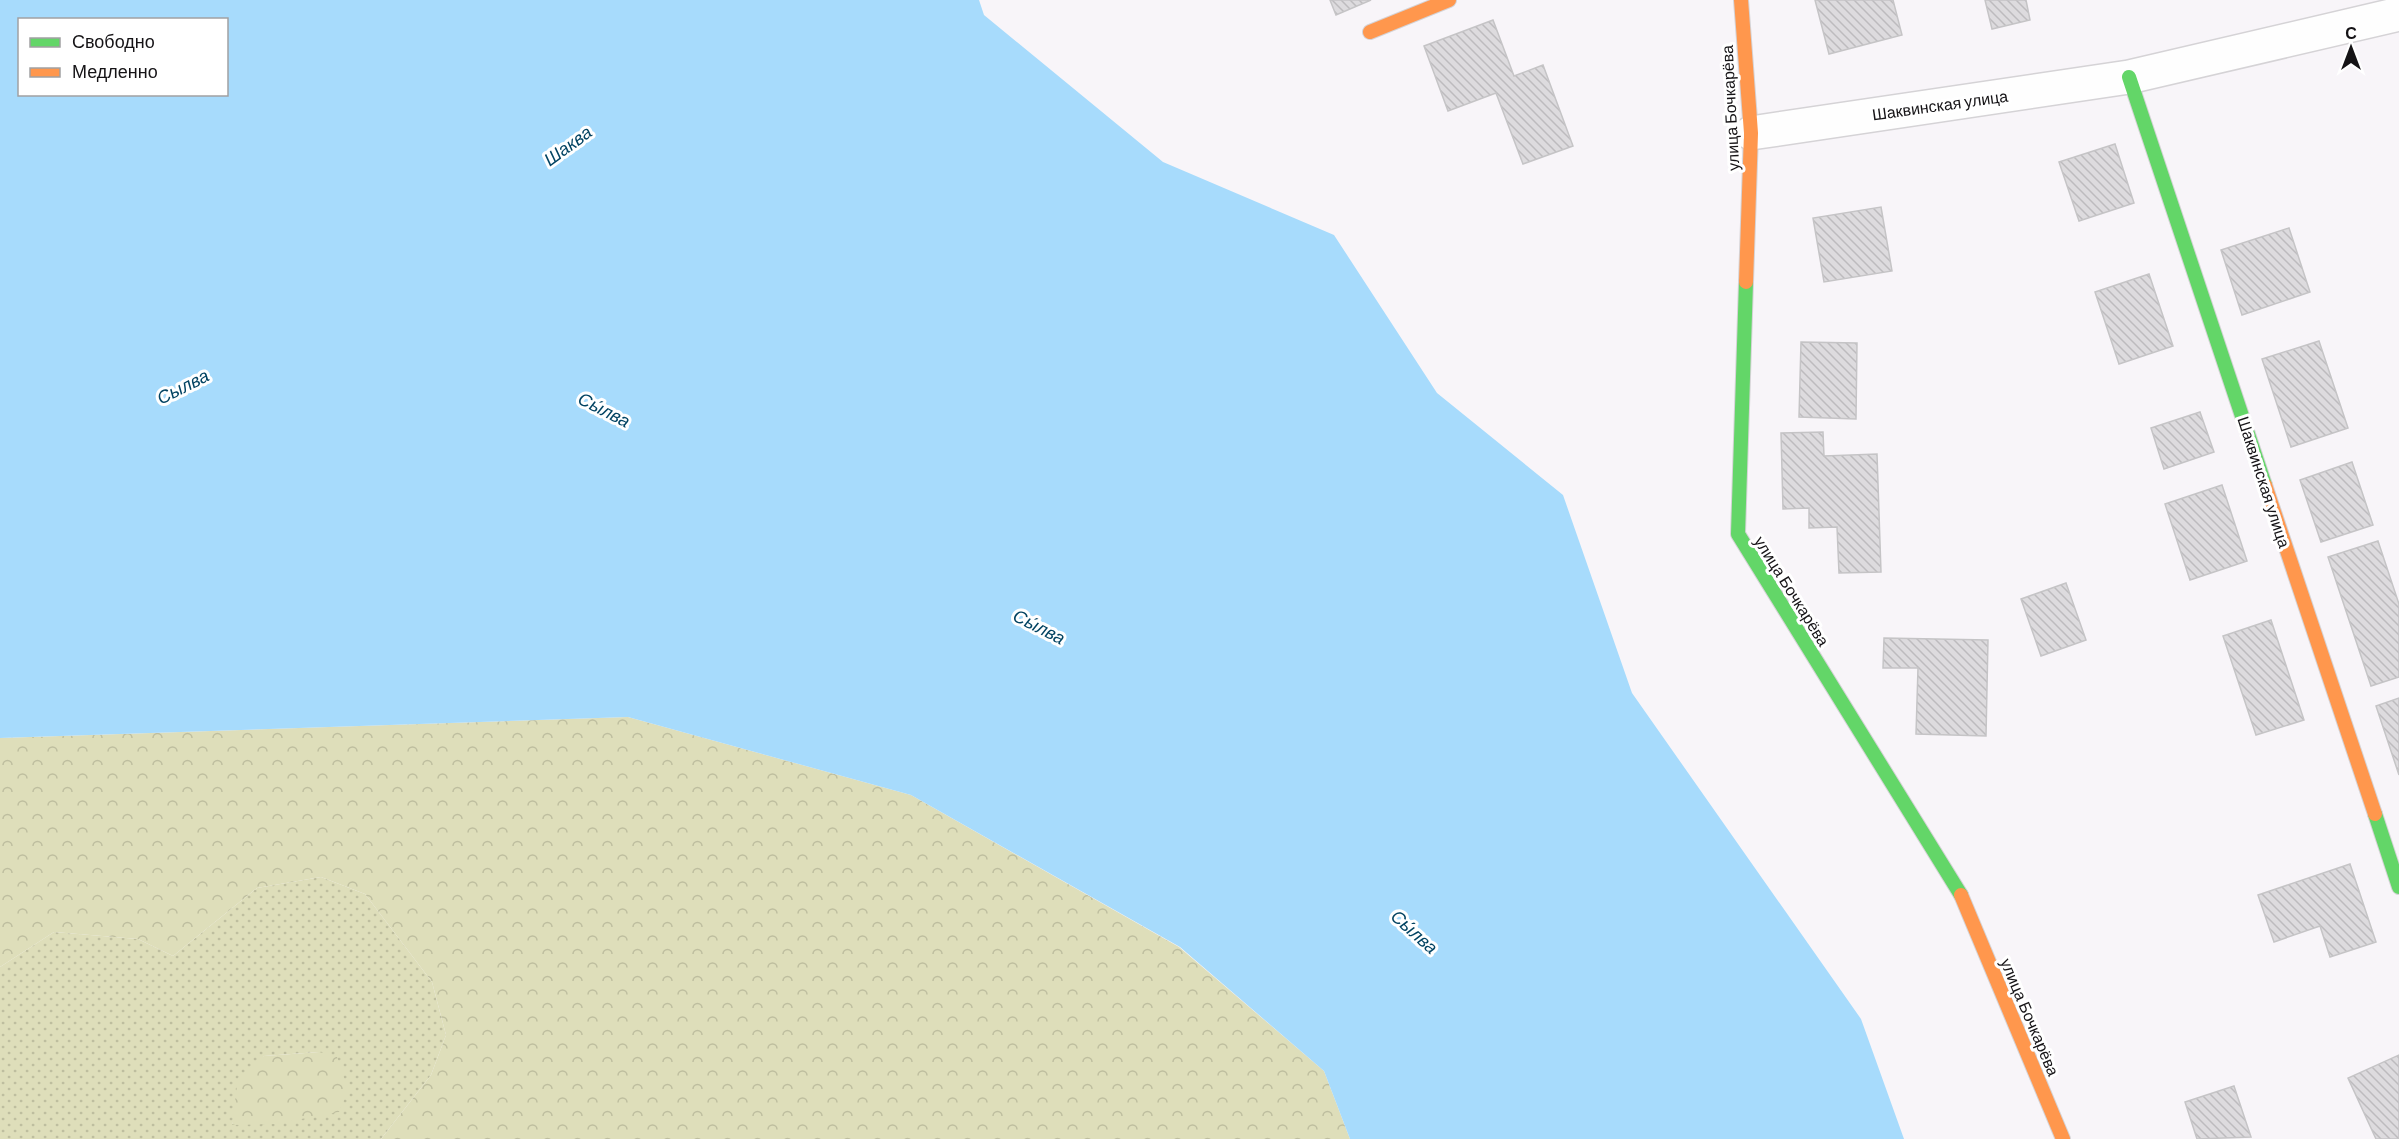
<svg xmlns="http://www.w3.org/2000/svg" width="2399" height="1139" font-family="Barlow,sans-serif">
  <defs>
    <pattern id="grass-dots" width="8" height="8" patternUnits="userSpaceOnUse" patternTransform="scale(1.5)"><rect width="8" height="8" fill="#dedeba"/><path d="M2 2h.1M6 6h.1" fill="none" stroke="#bebe9f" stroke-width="1.8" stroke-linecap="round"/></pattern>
    <pattern id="forest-crowns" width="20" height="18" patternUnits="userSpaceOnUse" patternTransform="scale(1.5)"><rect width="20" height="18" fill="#dedeba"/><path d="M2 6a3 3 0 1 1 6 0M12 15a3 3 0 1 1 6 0" fill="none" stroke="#bebe9f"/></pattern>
    <pattern id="building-back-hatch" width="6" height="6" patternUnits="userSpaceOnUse" patternTransform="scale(1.5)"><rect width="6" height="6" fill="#dddbde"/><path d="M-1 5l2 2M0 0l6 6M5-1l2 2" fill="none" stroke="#bdbbbe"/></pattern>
  </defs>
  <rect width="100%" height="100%" fill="#f8f5f9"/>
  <path fill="url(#grass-dots)" fill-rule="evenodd" d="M321,877L365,894L432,982L446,1035L431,1075L381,1139H0V967L54,932L138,939L173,956L257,888ZM319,1052L274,1124H232L264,1056Z"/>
  <path fill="url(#forest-crowns)" d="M628,717L911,795L1179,947L1324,1071L1350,1139H381L431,1075L446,1035L432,982L365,894L321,877L257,888L173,956L138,939L54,932L0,967V738Z
    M319,1052L337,1057L348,1090L339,1112L274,1124L232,1125L238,1078L264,1056Z"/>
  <path fill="#a7dbfc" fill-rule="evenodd" d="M0,0H979L984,15L1163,162L1334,235L1437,393L1563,495L1632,693L1861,1019L1904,1139H1350L1324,1071L1180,947L911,795L628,717L0,738ZM20,20H226V94H20Z"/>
  <path fill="url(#building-back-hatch)" stroke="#c5c4c6" stroke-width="1.5" d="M1330,0H1371L1336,15Z
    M1815,0H1893L1902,35L1829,54Z
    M1985,0H2026L2030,20L1992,29Z
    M1493,20L1514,76L1543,65L1573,146L1523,164L1496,93L1448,111L1424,46Z
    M2115,144L2134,203L2079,221L2059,162Z
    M1881,207L1892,271L1824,282L1813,218Z
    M2289,228L2310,292L2242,315L2221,250Z
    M2149,274L2173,346L2119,364L2095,292Z
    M2319,341L2348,428L2291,447L2262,359Z
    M1801,342L1857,343L1856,419L1799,417Z
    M2200,412L2214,452L2164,469L2151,428Z
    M1823,432L1824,456L1877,454L1881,572L1839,573L1837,527L1809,528V508L1783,509L1781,433Z
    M2352,462L2373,525L2321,542L2300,480Z
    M2222,485L2247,561L2190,580L2165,504Z
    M2378,541L2399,604V677L2371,686L2328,557Z
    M2066,583L2086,640L2041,656L2021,599Z
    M2271,620L2304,720L2256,735L2223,636Z
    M1884,638L1988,640L1986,736L1916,734L1918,668H1883Z
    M2399,698V775L2376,706Z
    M2350,864L2376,942L2330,957L2320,926L2274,942L2258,895Z
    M2399,1055V1139H2376L2348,1078Z
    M2234,1086L2251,1137L2197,1139L2185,1102Z"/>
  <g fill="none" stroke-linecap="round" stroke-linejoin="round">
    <defs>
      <path id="street" d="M1751,133L2129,77L2399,14"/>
      <path id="fast" d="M2129,77L2265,485
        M1746,282L1738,534L1961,895
        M2375,814L2399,887"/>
      <path id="slow" d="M1741,0L1751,133L1746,282
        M1370,32L1449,0
        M2265,485L2375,814
        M1961,895L2063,1139"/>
    </defs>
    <use href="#street" stroke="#d5d3d6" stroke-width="36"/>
    <use href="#fast" stroke="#d5d3d6" stroke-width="16"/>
    <use href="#slow" stroke="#d5d3d6" stroke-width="16"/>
    <use href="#street" stroke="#fefefe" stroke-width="33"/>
    <use href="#fast" stroke="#63d668" stroke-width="14"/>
    <use href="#slow" stroke="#ff974d" stroke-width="14"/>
  </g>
  <g text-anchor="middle" stroke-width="6" stroke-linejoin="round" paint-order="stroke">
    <g font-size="16" fill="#151316" stroke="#fff">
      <text transform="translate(1940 105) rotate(-8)" y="6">Шаквинская улица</text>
      <text transform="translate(1730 108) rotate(-93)" y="6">улица Бочкарёва</text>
      <text transform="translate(2264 482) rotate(72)" y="6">Шаквинская улица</text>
      <text transform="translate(1792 591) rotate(58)" y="6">улица Бочкарёва</text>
      <text transform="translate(2030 1017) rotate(67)" y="6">улица Бочкарёва</text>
    </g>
    <g font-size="18" font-style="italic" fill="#024362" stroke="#fff">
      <text transform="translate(568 146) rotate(-36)" y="6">Шаква</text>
      <text transform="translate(183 387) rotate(-27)" y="6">Сылва</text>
      <text transform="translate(604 410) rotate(27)" y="6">Сы́лва</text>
      <text transform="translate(1039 627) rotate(27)" y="6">Сы́лва</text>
      <text transform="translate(1414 932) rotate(42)" y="6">Сы́лва</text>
    </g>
  </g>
  <rect x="18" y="18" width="210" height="78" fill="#ffffff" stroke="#a1a1a2" stroke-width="1.5"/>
  <rect x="30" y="38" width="30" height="9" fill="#63d668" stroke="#a1a1a2" stroke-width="1.5"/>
  <text x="72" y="48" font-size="18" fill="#151316">Свободно</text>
  <rect x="30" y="68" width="30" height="9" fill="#ff974d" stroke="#a1a1a2" stroke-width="1.5"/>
  <text x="72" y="78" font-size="18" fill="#151316">Медленно</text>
  <g transform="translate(2351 48)" stroke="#ffffff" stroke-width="4.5" paint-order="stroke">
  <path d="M0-4.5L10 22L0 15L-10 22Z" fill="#151316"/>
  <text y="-9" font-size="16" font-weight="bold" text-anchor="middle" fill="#151316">С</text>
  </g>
</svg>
